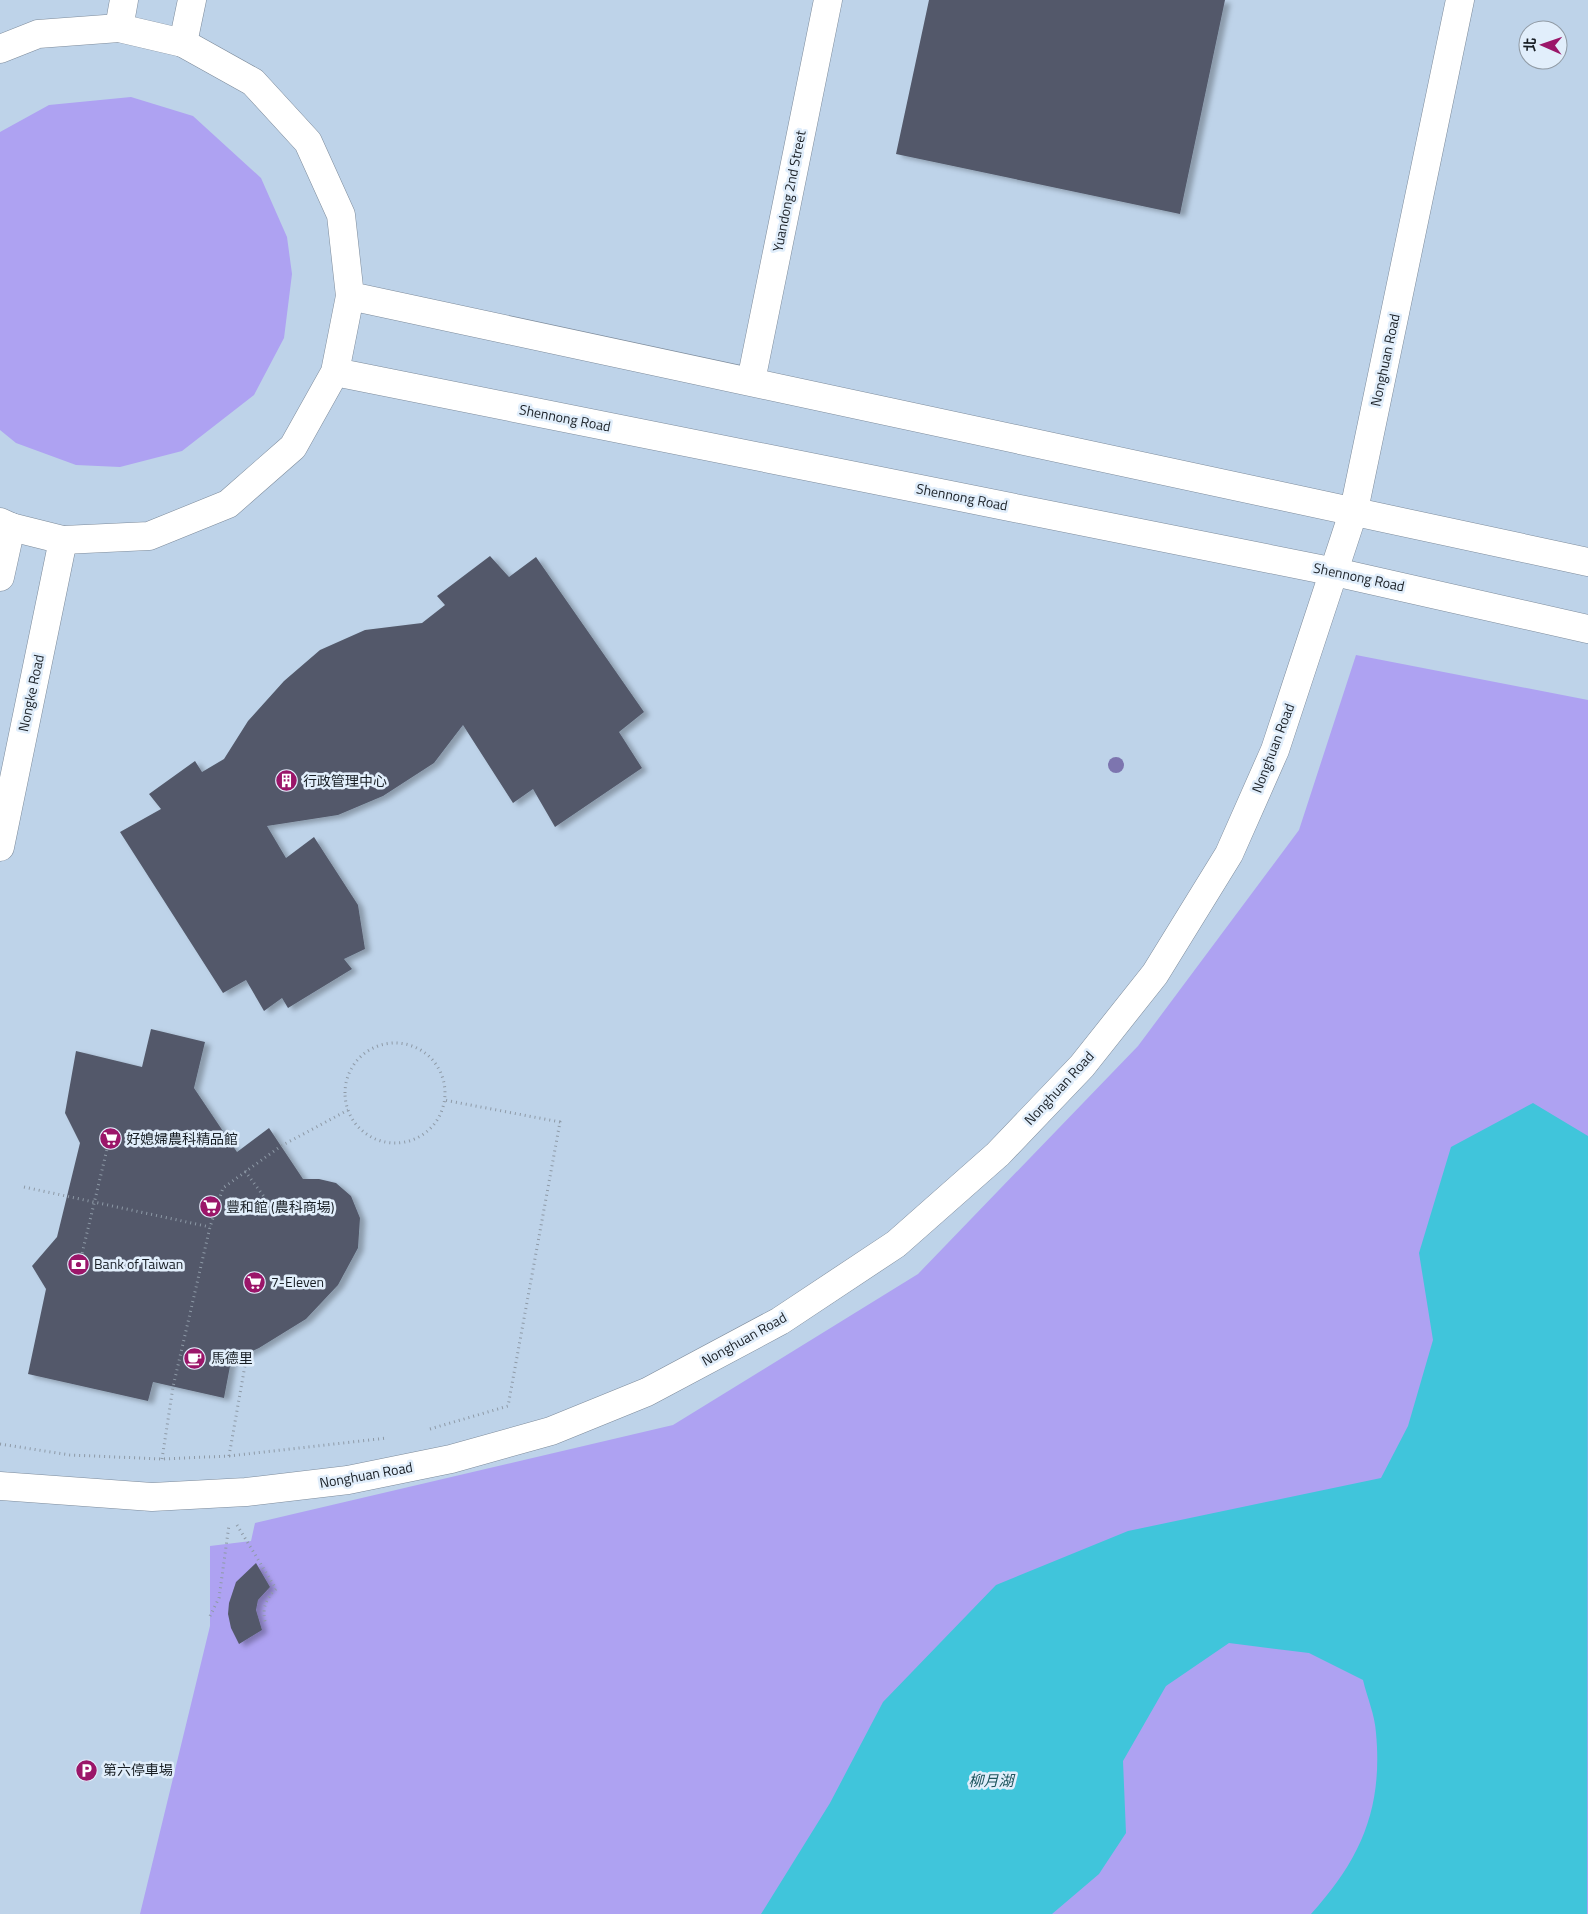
<svg xmlns="http://www.w3.org/2000/svg" width="1588" height="1914" font-family="'Titillium Web','Noto Sans TC',sans-serif">
  <defs>
    <filter id="shadow"><feDropShadow dx="5.5" dy="3" stdDeviation="2.5" flood-color="#0004"/></filter>
  </defs>
  <rect width="100%" height="100%" fill="#d1e1f2"/>
  <path fill="#bed3e9" fill-rule="evenodd" d="M0,0H1588V1914H0ZM1528,30H1558V60H1528Z"/>
  <path fill="#aea2f2" d="M131,97L193,116L261,178L287,237L292,274L284,338L254,395L182,451L120,467L76,465L16,443L0,430V132L49,105Z
    M1356,655L1588,700V1914H140L210,1626V1546L251,1541L255,1523L673,1425L918,1274L1138,1046L1299,830Z"/>
  <path fill="#40c5db" d="M1533,1103L1588,1136L1587,1914H1311C1361,1859 1383,1808 1376,1733C1375,1715 1367,1697 1363,1680L1309,1653L1229,1643L1166,1686L1123,1761L1126,1833L1099,1874L1052,1914H761L830,1803L883,1702L996,1585L1128,1531L1381,1478L1408,1426L1433,1340L1419,1253L1451,1147Z"/>
  <path fill="#53596a" filter="url(#shadow)" d="M929,0H1225L1180,214L896,154Z
    M490,556L509,577L536,557L644,712L619,732L642,768L555,827L533,789L513,803L463,725L434,763L383,796L338,815L267,826L286,858L314,837L358,905L365,949L344,959L352,969L288,1008L282,998L264,1011L246,980L223,993L120,832L161,809L149,794L195,761L202,772L224,759L248,721L284,681L320,650L365,630L422,623L445,605L437,596Z
    M151,1029L205,1042L194,1088L237,1152L269,1128L303,1179H319L336,1183L351,1196L360,1218L358,1248L338,1285L306,1319L259,1348L231,1361L224,1398L153,1382L148,1401L28,1374L46,1289L32,1266L57,1237L80,1143L65,1113L76,1051L142,1067Z
    M256,1563L270,1587L258,1600L256,1610L262,1630L239,1644L231,1628L228,1614L229,1603L236,1582Z"/>
  <g fill="none" stroke-linecap="round" stroke-linejoin="round">
    <defs>
      <path id="minor" d="M119,28L124,0
        M183,43L192,0
        M751,381L828,0
        M0,577L11,527
        M0,847L63,540
        M0,1486L152,1497L246,1492L348,1480L451,1459L551,1431L647,1392L780,1321L896,1244L998,1154L1082,1066L1155,974L1229,854L1275,750L1354,510L1460,0"/>
      <path id="tertiary" d="M0,49L38,34L119,28L183,43L253,82L308,142L341,215L350,296L335,372L293,447L228,504L149,536L63,540L11,527L0,522
        M350,296L1588,562
        M335,372L1335,572L1588,629"/>
    </defs>
    <use href="#minor" stroke="#7d8b9b" stroke-width="29"/>
    <use href="#tertiary" stroke="#7d8b9b" stroke-width="29"/>
    <path stroke="#8e9aa7" stroke-width="3" stroke-dasharray="1 4" stroke-linecap="butt" d="M345 1093a50 50 0 1 1 100 0a50 50 0 1 1-100 0Z
      M245,1171L273,1209L286,1199
      M24,1187L210,1227
      M81,1258L108,1145
      M430,1429L508,1406L560,1122L444,1100
      M0,1444L70,1455L162,1459L229,1456L247,1354
      M229,1456L387,1438
      M162,1459L173,1387L210,1227L223,1188L281,1146L348,1110
      M237,1525L276,1589C266,1599 262,1607 265,1622
      M210,1616L219,1598L229,1525"/>
    <use href="#minor" stroke="#fff" stroke-width="28"/>
    <use href="#tertiary" stroke="#fff" stroke-width="28"/>
  </g>
  <circle fill="#7d75af" cx="1116" cy="765" r="8"/>
  <defs>
    <symbol id="building-disc" viewBox="-11 -11 22 22"><circle r="9.5" fill="#9b1669" stroke="#e1eefb"/><path d="M-4-6H4V6H1V3H-1V6H-4ZM-2.5-4.3h1.7v1.8h-1.7ZM.8-4.3h1.7v1.8H.8ZM-2.5-1h1.7V.8h-1.7ZM.8-1h1.7V.8H.8Z" fill="#fff"/></symbol>
    <symbol id="supermarket-disc" viewBox="-11 -11 22 22"><circle r="9.5" fill="#9b1669" stroke="#e1eefb"/><path d="M-6-5.5h2.5l.6 2H6L4.5 2H-2.5L-4.4-4H-6ZM-1.5 3.2a1.3 1.3 0 1 0 .1 0ZM3 3.2a1.3 1.3 0 1 0 .1 0Z" fill="#fff"/></symbol>
    <symbol id="bank-disc" viewBox="-11 -11 22 22"><circle r="9.5" fill="#9b1669" stroke="#e1eefb"/><path d="M-6-4H6V4H-6ZM0-2.3a2.3 2.3 0 1 0 0 4.6a2.3 2.3 0 1 0 0-4.6Z" fill="#fff"/></symbol>
    <symbol id="cafe-disc" viewBox="-11 -11 22 22"><circle r="9.5" fill="#9b1669" stroke="#e1eefb"/><path d="M-5.5-4.5H6V0H3Q3 3.5 0 3.5H-2.5Q-5.5 3.5-5.5 0ZM3-3.2v2h1.7v-2ZM-6 4.5H4V6H-6Z" fill="#fff"/></symbol>
    <symbol id="parking-disc" viewBox="-11 -11 22 22"><circle r="9.5" fill="#9b1669" stroke="#e1eefb"/><path d="M-3.5-5.5H1a3.5 3.5 0 0 1 0 7H-1V5.5H-3.5ZM-1-3.4V-.6H.8a1.4 1.4 0 0 0 0-2.8Z" fill="#fff"/></symbol>
  </defs>
  <g fill-rule="evenodd">
    <use href="#building-disc" x="274" y="768" width="25" height="25"/>
    <use href="#supermarket-disc" x="98" y="1126" width="25" height="25"/>
    <use href="#supermarket-disc" x="198" y="1194" width="25" height="25"/>
    <use href="#bank-disc" x="66" y="1252" width="25" height="25"/>
    <use href="#supermarket-disc" x="242" y="1270" width="25" height="25"/>
    <use href="#cafe-disc" x="182" y="1346" width="25" height="25"/>
    <use href="#parking-disc" x="74" y="1758" width="25" height="25"/>
  </g>
  <g text-anchor="middle" stroke-width="5" stroke-linejoin="round" paint-order="stroke">
    <g font-size="14" fill="#181e24" stroke="#e1eefb">
      <text transform="translate(789 191) rotate(-79)" y="5">Yuandong 2nd Street</text>
      <text transform="translate(1385 360) rotate(-78)" y="5">Nonghuan Road</text>
      <text transform="translate(565 418) rotate(11)" y="5">Shennong Road</text>
      <text transform="translate(962 497) rotate(11)" y="5">Shennong Road</text>
      <text transform="translate(1359 577) rotate(12)" y="5">Shennong Road</text>
      <text transform="translate(31 693) rotate(-78)" y="5">Nongke Road</text>
      <text transform="translate(1273 748) rotate(-69)" y="5">Nonghuan Road</text>
      <text transform="translate(1059 1088) rotate(-47)" y="5">Nonghuan Road</text>
      <text transform="translate(744 1339) rotate(-29)" y="5">Nonghuan Road</text>
      <text transform="translate(366 1475) rotate(-10)" y="5">Nonghuan Road</text>
    </g>
    <g font-size="14" fill="#181e24" stroke="#e1eefb" text-anchor="start">
      <text x="303" y="786">行政管理中心</text>
      <text x="126" y="1144">好媳婦農科精品館</text>
      <text x="226" y="1212">豐和館 (農科商場)</text>
      <text x="94" y="1269">Bank of Taiwan</text>
      <text x="271" y="1287">7-Eleven</text>
      <text x="211" y="1363">馬德里</text>
      <text x="103" y="1775">第六停車場</text>
    </g>
    <g font-size="15" font-style="italic" fill="#1e545d" stroke="#e1eefb">
      <text x="991" y="1786">柳月湖</text>
    </g>
  </g>
  <g transform="translate(1543 45) rotate(272)"><circle r="24" fill="#e1eefb" stroke="#919ba5"/>
  <path d="M0-4L9 19L0 12L-9 19Z" fill="#9b1669"/>
  <text y="-8" font-size="14" font-weight="bold" text-anchor="middle" fill="#181e24">北</text>
  </g>
</svg>
